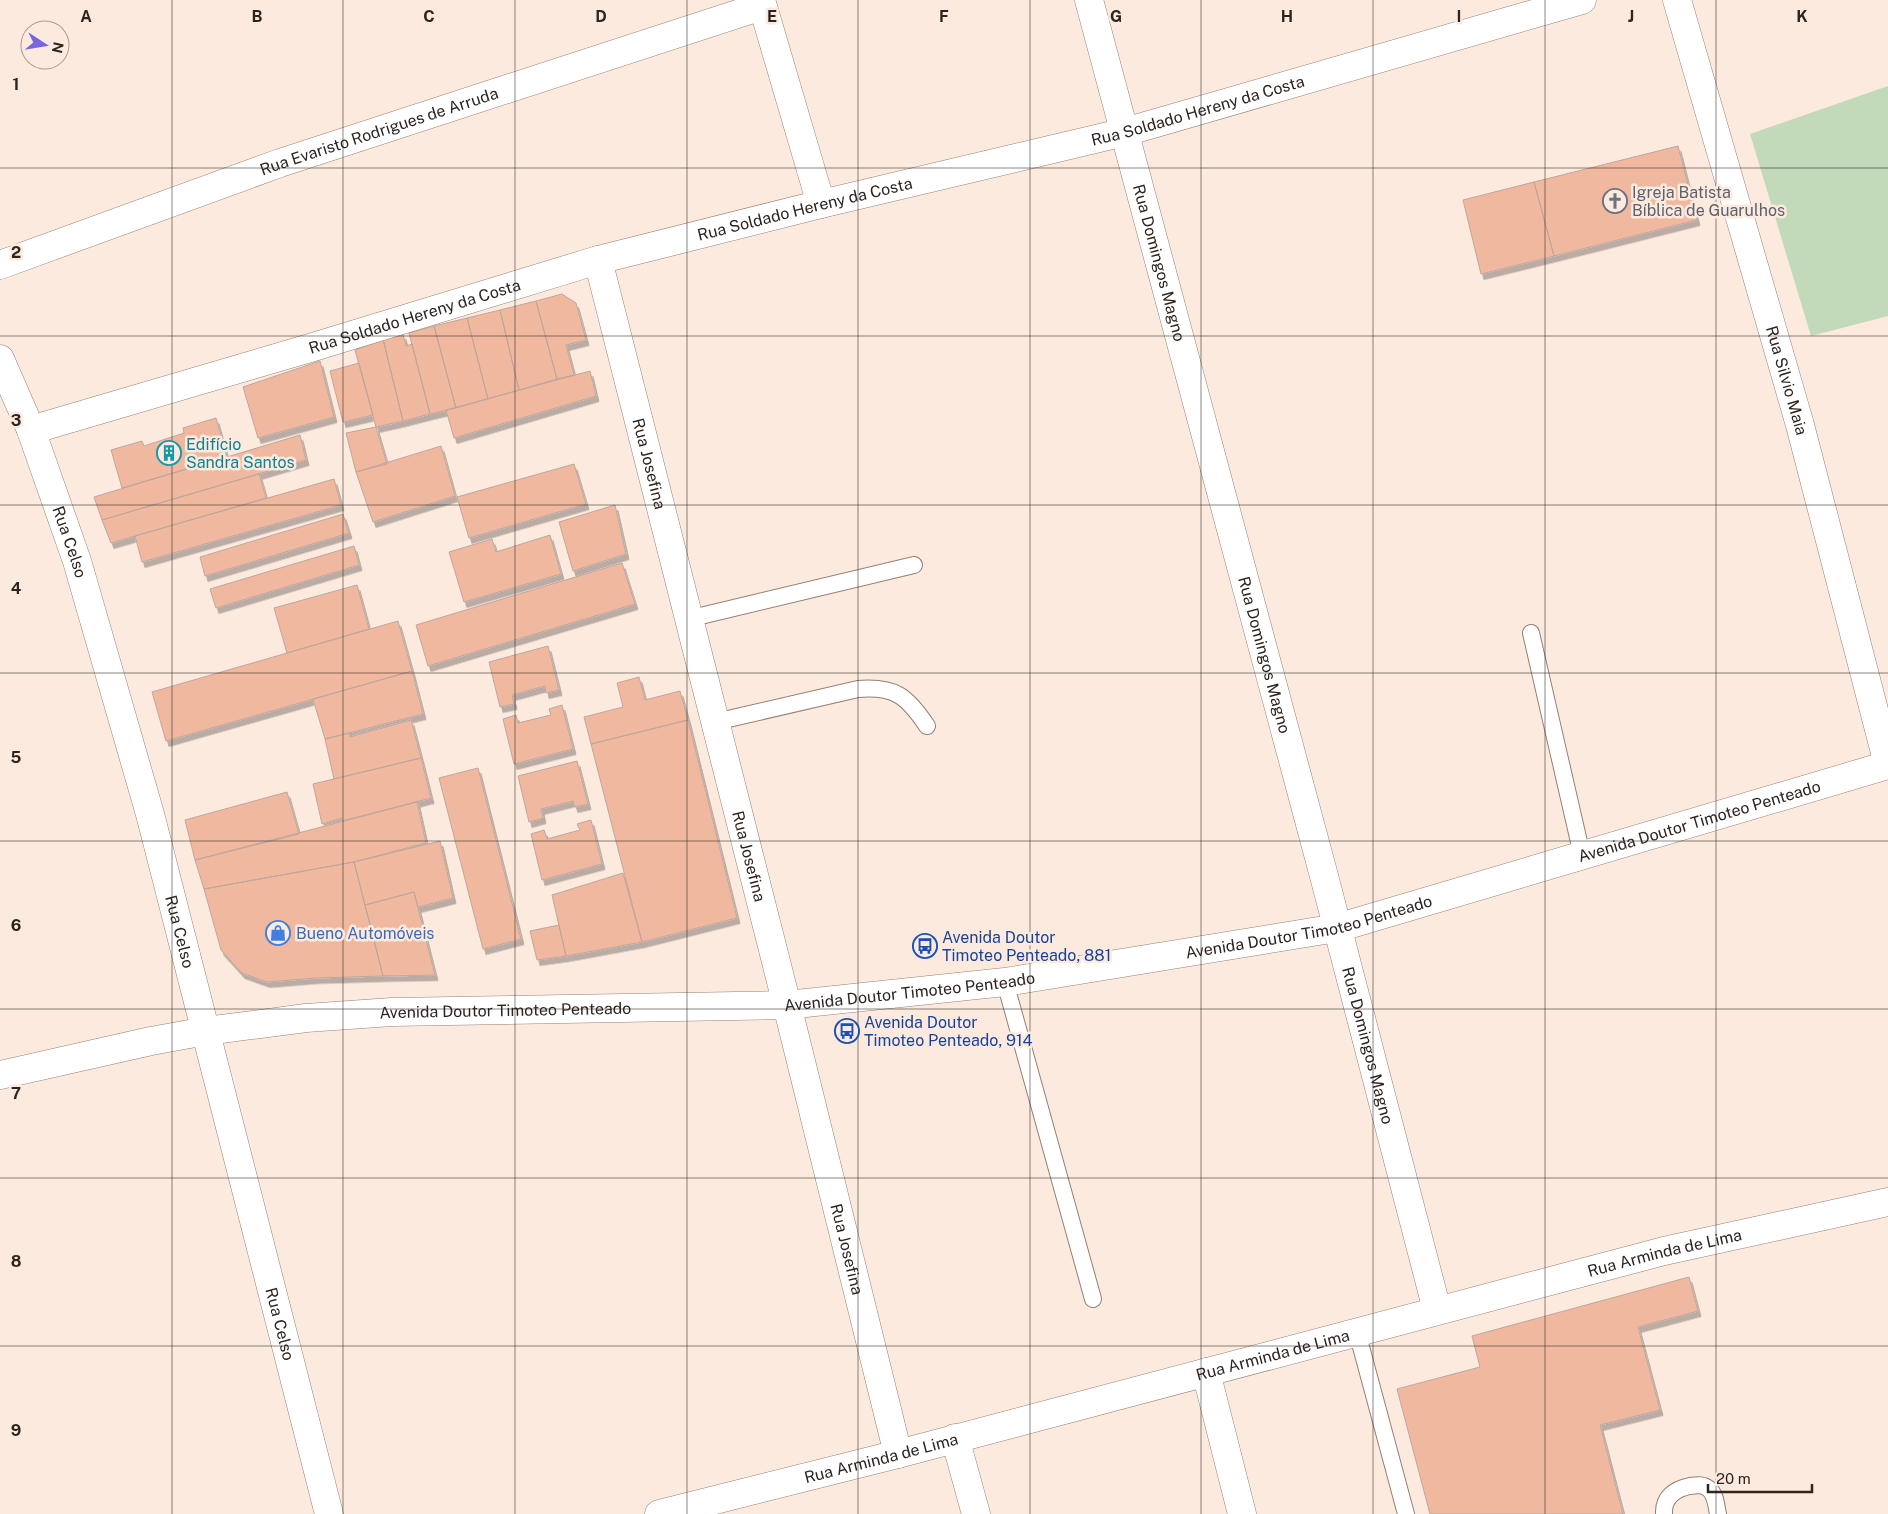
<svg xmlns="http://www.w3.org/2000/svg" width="1888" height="1514" font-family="'Public Sans',sans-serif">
  <defs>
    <filter id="shadow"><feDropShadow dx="3" dy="5.5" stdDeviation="0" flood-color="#0004"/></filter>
  </defs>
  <rect width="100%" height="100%" fill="#fdeadf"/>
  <path fill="#c2d9ba" d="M1888,86V316L1811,336L1750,134Z"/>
  <path fill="#f0b99f" stroke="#bfa69c" filter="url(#shadow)" d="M1678,146L1697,220L1554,256L1534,182Z
    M1534,182L1554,256L1481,274L1463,200Z
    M562,294L576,303L586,340L566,345L574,375L557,379L536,301Z
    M536,301L557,379L519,390L500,310Z
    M500,310L519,390L488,399L467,318Z
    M467,318L488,399L456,408L434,326Z
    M434,326L456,408L430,414L409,333Z
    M403,334L406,346L412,344L430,414L403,421L383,339Z
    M383,339L403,421L376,427L355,350Z
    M320,361L334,417L258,438L243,387Z
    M359,363L373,415L343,422L330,371Z
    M590,371L596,396L454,438L446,410Z
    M216,418L227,457L122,488L111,450L142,441L144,446L184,433L183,428Z
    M376,427L387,464L356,472L346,433Z
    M300,435L306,460L102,520L94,497Z
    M441,446L455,496L373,522L356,472Z
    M574,464L586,504L469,538L457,497Z
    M259,474L266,498L111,543L102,520Z
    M334,479L341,505L142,562L135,536Z
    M615,505L626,554L573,571L559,522Z
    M343,514L349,533L205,576L200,557Z
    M550,535L561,574L464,602L449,552L492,539L496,552Z
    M354,546L359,565L216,608L210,589Z
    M622,563L635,604L428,666L416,625Z
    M357,585L369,629L287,653L274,608Z
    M398,621L412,671L166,741L152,692Z
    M548,646L559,690L546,693L545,686L512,695L514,704L500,707L489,662Z
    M412,671L423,714L325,739L313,699Z
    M639,677L645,700L680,691L688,720L591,744L584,717L623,707L617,683Z
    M562,705L573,749L514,764L503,719L516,715L518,723L551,715L549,709Z
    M411,720L421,758L334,779L325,739L349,733L350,737Z
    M688,720L737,918L642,942L591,744Z
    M421,758L431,798L342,821V818L322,824L313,784Z
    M577,761L588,804L575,807L573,801L541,809L543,818L529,822L518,776Z
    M478,768L521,939L483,949L439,778Z
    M287,792L299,834L195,860L185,820Z
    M417,802L426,843L354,862L204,889L195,860Z
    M591,820L602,864L542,880L531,834L544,830L547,839L580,830L577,824Z
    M440,841L453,898L418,907L414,892L365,905L354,862Z
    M354,862L383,976L315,978L267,982L242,973L221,950L204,889Z
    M623,873L642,942L566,956L552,895Z
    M414,892L435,975L383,976L365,905Z
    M559,925L566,956L537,960L530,931Z
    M1689,1277L1698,1311L1638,1327L1660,1410L1600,1425L1623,1514H1430L1397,1389L1480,1367L1472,1336Z"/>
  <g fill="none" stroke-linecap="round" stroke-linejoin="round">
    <defs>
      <path id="lane" d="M688,619L914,565
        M1531,633L1582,855
        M715,722L858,689C895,686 907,696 927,726
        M1005,982L1093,1299
        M1357,1332L1406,1514
        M1664,1514C1663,1497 1675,1489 1690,1486C1697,1485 1703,1484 1709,1489C1716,1495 1716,1505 1718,1514"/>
      <g id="street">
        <path d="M761,0L821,204"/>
        <path id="s1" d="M1089,0L1324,876L1437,1310"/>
        <path id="s2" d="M1677,0L1800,425L1888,764"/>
        <path id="s3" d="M598,260L787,1005L898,1454"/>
        <path id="s4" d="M0,265L280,163L762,6"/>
        <path id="s5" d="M0,359L31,430L77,561L150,814L329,1514"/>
        <path id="s6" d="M31,430L310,348L598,260L821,204L1125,132L1582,0"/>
        <path d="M1206,1372L1242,1514"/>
        <path d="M955,1438L976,1514"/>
        <path id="s7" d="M659,1514L898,1454L1664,1251L1888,1202"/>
      </g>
      <g id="secondary">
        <path id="s8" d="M0,1075L151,1041L206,1031L306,1018L392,1012L787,1005L1005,982L1337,928L1888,765"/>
      </g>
    </defs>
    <use href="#lane" stroke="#958073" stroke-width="18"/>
    <use href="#street" stroke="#958073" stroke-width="29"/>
    <use href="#secondary" stroke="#958073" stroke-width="29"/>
    <use href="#lane" stroke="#fff" stroke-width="16"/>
    <use href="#street" stroke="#fff" stroke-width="28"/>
    <use href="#secondary" stroke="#fff" stroke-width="28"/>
  </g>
  <path fill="none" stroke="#2d241f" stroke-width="1" stroke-opacity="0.55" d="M172,0V1514M343,0V1514M515,0V1514M687,0V1514M858,0V1514M1030,0V1514M1201,0V1514M1373,0V1514M1545,0V1514M1716,0V1514M0,168H1888M0,336H1888M0,505H1888M0,673H1888M0,841H1888M0,1009H1888M0,1178H1888M0,1346H1888"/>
  <defs>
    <symbol id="church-ring" viewBox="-11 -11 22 22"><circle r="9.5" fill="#fdeadf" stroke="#6b7280" stroke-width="1.5"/><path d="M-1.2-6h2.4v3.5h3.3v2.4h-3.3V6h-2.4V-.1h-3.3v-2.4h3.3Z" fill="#6b7280"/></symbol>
    <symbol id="building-ring" viewBox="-11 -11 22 22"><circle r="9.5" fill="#fdeadf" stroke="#0f9aa8" stroke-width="1.5"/><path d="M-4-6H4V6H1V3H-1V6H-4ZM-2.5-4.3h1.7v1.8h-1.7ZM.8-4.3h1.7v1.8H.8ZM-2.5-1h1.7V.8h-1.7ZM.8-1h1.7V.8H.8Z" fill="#0f9aa8"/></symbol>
    <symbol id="shop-ring" viewBox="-11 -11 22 22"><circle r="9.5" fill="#fdeadf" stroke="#3f7fe0" stroke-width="1.5"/><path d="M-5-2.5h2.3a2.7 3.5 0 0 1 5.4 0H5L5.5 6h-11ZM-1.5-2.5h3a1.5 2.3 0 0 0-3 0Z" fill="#3f7fe0"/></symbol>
    <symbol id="bus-ring" viewBox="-11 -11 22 22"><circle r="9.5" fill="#fdeadf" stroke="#1a4fb4" stroke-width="1.5"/><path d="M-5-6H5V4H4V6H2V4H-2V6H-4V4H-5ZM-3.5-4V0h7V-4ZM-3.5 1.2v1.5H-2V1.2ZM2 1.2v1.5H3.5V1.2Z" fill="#1a4fb4"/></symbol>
  </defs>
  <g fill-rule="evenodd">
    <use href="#church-ring" x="1601" y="187" width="28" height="28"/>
    <use href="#building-ring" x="155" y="439" width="28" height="28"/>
    <use href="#shop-ring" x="264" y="919" width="28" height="28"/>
    <use href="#bus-ring" x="911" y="932" width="28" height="28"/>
    <use href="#bus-ring" x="833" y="1017" width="28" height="28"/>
  </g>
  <g text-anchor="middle" stroke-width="5" stroke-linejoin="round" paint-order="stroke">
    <g font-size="16" fill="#2d241f" stroke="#fdeadf">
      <text dy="6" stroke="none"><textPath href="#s6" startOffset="1210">Rua Soldado Hereny da Costa</textPath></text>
      <text dy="6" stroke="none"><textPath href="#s4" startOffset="402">Rua Evaristo Rodrigues de Arruda</textPath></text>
      <text dy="6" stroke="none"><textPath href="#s6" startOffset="805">Rua Soldado Hereny da Costa</textPath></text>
      <text dy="6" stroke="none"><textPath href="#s1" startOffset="272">Rua Domingos Magno</textPath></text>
      <text dy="6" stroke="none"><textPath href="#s6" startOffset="400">Rua Soldado Hereny da Costa</textPath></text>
      <text dy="6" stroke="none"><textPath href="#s2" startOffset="396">Rua Silvio Maia</textPath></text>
      <text dy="6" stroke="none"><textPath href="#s3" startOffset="210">Rua Josefina</textPath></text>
      <text dy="6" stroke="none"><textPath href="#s5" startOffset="196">Rua Celso</textPath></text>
      <text dy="6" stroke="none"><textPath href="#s1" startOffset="678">Rua Domingos Magno</textPath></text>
      <text dy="6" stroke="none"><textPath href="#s8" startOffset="1726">Avenida Doutor Timoteo Penteado</textPath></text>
      <text dy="6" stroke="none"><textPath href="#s3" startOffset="615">Rua Josefina</textPath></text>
      <text dy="6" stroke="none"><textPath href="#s8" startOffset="1321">Avenida Doutor Timoteo Penteado</textPath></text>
      <text dy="6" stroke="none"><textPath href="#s5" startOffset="601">Rua Celso</textPath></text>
      <text dy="6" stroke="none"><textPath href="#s8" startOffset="916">Avenida Doutor Timoteo Penteado</textPath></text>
      <text dy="6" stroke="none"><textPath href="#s8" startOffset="511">Avenida Doutor Timoteo Penteado</textPath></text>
      <text dy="6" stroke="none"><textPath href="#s1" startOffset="1082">Rua Domingos Magno</textPath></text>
      <text dy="6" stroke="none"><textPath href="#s3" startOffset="1020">Rua Josefina</textPath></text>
      <text dy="6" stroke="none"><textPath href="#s7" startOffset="1039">Rua Arminda de Lima</textPath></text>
      <text dy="6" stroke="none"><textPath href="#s5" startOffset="1006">Rua Celso</textPath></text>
      <text dy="6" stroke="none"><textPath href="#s7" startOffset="634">Rua Arminda de Lima</textPath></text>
      <text dy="6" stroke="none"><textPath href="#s7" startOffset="229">Rua Arminda de Lima</textPath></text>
    </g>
    <g font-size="16" fill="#5b616d" stroke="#fdeadf" text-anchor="start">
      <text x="1632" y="198">Igreja Batista<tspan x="1632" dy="18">Bíblica de Guarulhos</tspan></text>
    </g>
    <g font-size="16" fill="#0d838f" stroke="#fdeadf" text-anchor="start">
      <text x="186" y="450">Edifício<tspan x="186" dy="18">Sandra Santos</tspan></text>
    </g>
    <g font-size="16" fill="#366cbe" stroke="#fdeadf" text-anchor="start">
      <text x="296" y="939">Bueno Automóveis</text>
    </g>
    <g font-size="16" fill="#164399" stroke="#fdeadf" text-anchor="start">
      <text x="942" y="943">Avenida Doutor<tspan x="942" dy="18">Timoteo Penteado, 881</tspan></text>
      <text x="864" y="1028">Avenida Doutor<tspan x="864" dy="18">Timoteo Penteado, 914</tspan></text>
    </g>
  </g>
  <g font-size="16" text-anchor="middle" font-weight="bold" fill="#2d241f" stroke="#fdeadf" stroke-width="5" stroke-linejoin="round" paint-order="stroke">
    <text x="86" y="22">A</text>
    <text x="257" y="22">B</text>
    <text x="429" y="22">C</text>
    <text x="601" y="22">D</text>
    <text x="772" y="22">E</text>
    <text x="944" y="22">F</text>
    <text x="1116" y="22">G</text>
    <text x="1287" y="22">H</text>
    <text x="1459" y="22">I</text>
    <text x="1631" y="22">J</text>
    <text x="1802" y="22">K</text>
    <text x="16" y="90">1</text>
    <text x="16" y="258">2</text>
    <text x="16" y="426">3</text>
    <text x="16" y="594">4</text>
    <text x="16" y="763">5</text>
    <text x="16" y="931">6</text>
    <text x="16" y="1099">7</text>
    <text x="16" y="1267">8</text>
    <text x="16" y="1436">9</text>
  </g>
  <g transform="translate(45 45) rotate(102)"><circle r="24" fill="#fdeadf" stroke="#aa9b92"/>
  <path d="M0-4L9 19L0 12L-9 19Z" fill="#7766e0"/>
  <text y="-8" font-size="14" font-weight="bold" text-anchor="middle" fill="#2d241f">N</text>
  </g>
  <path d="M1708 1484v8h104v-8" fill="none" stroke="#2d241f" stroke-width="2.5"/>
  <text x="1716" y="1484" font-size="15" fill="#2d241f" stroke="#fdeadf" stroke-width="4" paint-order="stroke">20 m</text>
</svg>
